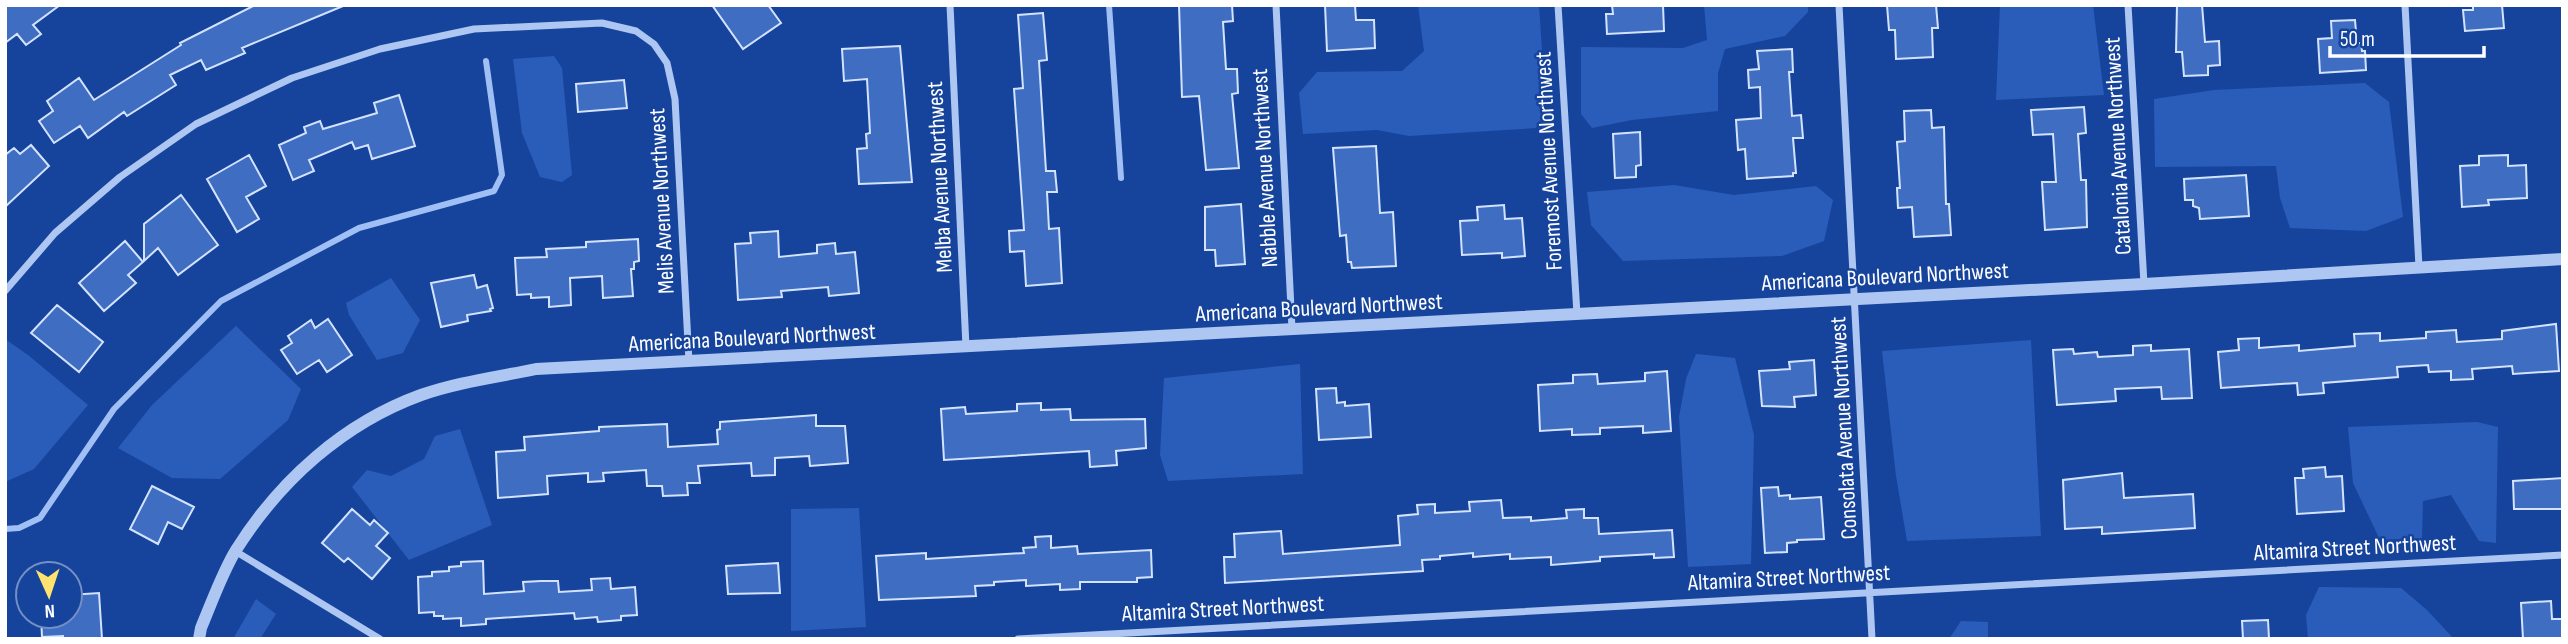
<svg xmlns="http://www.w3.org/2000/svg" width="2568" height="644" font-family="'Sofia Sans Condensed',sans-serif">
  <rect width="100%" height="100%" fill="#16449c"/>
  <path fill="#2a5db9" d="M1418,5H1539L1546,111L1536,128L1409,136L1377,130L1303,134L1299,93L1317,72L1402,71L1424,51Z
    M1704,5H1808V12L1785,36L1725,49L1718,73V111L1632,120L1592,128L1581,114V47L1683,48L1707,40Z
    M2000,5H2093L2104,95L1996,100Z
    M554,56L562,68L572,175L562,182L540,177L522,133L513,59Z
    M2365,83L2389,102L2403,217L2366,231L2290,228L2280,198L2276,166L2155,167L2154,99L2214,90Z
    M1674,185L1734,195L1816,186L1833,200L1824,241L1782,256L1623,261L1591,225L1587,192Z
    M391,278L420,320L403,353L377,360L349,315L346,303Z
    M236,326L301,389L288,420L220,479L172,478L118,448L152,405Z
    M5,339L28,355L88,405L34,469L5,482Z
    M2031,340L2041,536L1907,541L1896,476L1882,351Z
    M1696,354L1735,358L1754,435L1751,564L1688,567L1679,417L1686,379Z
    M1300,364L1303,474L1168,481L1160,455L1164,378Z
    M2477,422L2498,427L2496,543L2479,541L2451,495L2423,501L2422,538L2380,540L2353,483L2348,427Z
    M460,429L492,525L409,560L352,487L367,470L391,476L424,459L435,436Z
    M859,508L866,627L791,631V509Z
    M2319,587L2401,588L2427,610L2454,639H2308L2306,615Z
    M256,599L276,614L260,639H233Z
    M1961,621L1988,622V639H1949Z"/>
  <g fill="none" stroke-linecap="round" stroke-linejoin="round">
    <path stroke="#9fbff5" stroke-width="6" d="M1109,5L1121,178
      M5,529L19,528L40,518L114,409L221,301L359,228L494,191L502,175L486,61"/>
  </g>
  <path fill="#3f6dc2" stroke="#d4e3fd" stroke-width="2" d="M5,5H60L33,25L41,34L26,45L17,34L5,43Z
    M255,5L343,6L242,48L245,53L206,70L201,60L170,75L176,85L127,116L124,112L88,138L80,126L54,143L39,121L53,111L47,101L79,78L94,100L181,45L180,43Z
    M712,5H768L781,23L743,49Z
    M1179,5H1232L1233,21L1223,22L1226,69H1237L1238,93L1232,94L1239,168L1206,170L1199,96L1182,97Z
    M1325,5H1355L1356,20H1374L1375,48L1327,51Z
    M1612,5H1663L1664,31L1607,34L1606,14H1613Z
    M1887,5H1936L1938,28H1932L1933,57L1896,59L1895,30H1889Z
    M2177,5H2202L2205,42L2219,41L2220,65L2208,66V75L2184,76L2182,52H2176Z
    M2473,5H2502L2504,28L2465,31L2463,10H2473Z
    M1043,13L1047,60L1039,61L1046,171H1055L1057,192H1047L1049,229L1059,228L1062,283L1026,286L1024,251L1010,252L1009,231L1024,230L1014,89L1023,88L1018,15Z
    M2355,20L2357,43H2361L2362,51H2365L2366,70L2320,73L2318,39L2332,38L2331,21Z
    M900,46L912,182L859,184L857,149L867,148L866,134L870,133L867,79L844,81L842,49Z
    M1792,49L1793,72H1789L1792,116L1801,115L1803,138H1793L1796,173H1793V176L1747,179L1745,149L1738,150L1736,120L1761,118L1760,87L1749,88L1748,70L1759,69L1757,51Z
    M624,80L627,108L578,112L576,84Z
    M399,95L415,146L372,159L368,145L355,149L352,142L309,160L314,171L293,180L279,145L306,133L304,127L320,121L323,129L377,113L374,103Z
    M2084,107L2086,133L2078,134L2081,180H2086L2087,227L2045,230L2042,182H2056L2053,134L2033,135L2031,110Z
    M1931,110L1932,128L1944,127L1946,204H1949L1951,235L1914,237L1912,207L1898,208L1897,188H1900L1897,142L1905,141L1904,111Z
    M1640,132L1641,165L1636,166V177L1615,178L1613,134Z
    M31,145L49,166L5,207V155L14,148L20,154Z
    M1376,146L1380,213L1393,212L1396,266L1352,268L1351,262H1348L1346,235L1340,236L1333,148Z
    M249,155L266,186L246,197L259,219L237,232L207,179Z
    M2508,155V166L2526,165L2527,198L2488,200L2489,205L2462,207L2460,166L2479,165V156Z
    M2246,175L2249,216L2200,219L2199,208L2193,206V200H2185L2184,179Z
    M181,195L218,245L178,275L158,248L144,261V224Z
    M1241,204L1245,264L1216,266L1215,250H1205V207Z
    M1504,205L1505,219L1522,218L1525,256L1502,258V253L1462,255L1460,221L1478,220L1477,207Z
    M778,231L779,257L817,253V245L835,243L836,254L855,252L859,293L829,296L828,287L781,291L782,297L738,300L735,244L751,243L750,233Z
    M638,239L639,261L634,262V269H631L633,296L603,298L602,276L570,278L571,305L549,307V297L531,298V294L517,295L515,258L547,257L546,249L586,247V242Z
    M125,241L143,262L128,275L136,283L104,311L79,283Z
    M474,275L477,288L487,285L493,308L490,309L491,311L467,315L468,321L441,327L431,283Z
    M57,305L103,342L79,372L31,333Z
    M328,319L352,355L327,372L319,360L297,374L281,350L292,343L288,336L311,320L315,328Z
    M2556,324L2559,371L2513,374L2512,366L2472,369L2473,379L2451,380V371L2429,372L2428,365L2397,367L2398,377L2323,383L2324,393L2298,395L2297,383L2221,388L2218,352L2239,350L2238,339L2259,338V348L2299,345V351L2355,346L2354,334L2380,333V341L2426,338V332L2456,330L2457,342L2502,339V331Z
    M2151,345V351L2189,349L2192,398L2162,399L2161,387L2115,389L2116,401L2057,405L2053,350L2073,349L2074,354L2097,352L2098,357L2133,355V346Z
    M1814,360L1816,395L1794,397L1795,407L1762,406L1759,371L1790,369L1789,362Z
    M1667,371L1671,431L1643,433V426L1600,428V434L1572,435V429L1540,431L1538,385L1573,383V375L1597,374L1598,384L1645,381V373Z
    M1336,388L1337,403L1345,402V406L1369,404L1371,437L1319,440L1316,389Z
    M1041,403V410L1070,409L1071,420L1145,419L1146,448L1116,451L1117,465L1090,467L1089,451L944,460L941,409L965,407L966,414L1017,411V404Z
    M816,415V426H845L848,463L810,466L809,456L775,458V475L752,476L751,463L698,466L700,483H687L688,495L663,496L662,486H647L646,470L603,473L604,481L588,482V473L547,476L548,494L498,498L496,452L525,450L524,437L599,431V427L667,424L668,447L718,444L717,430L720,429V422Z
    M2325,467L2326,477L2342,476L2344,511L2297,514L2295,478H2304L2303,469Z
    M2122,473L2124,498L2193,494L2195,528L2102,534V527L2065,529L2063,480Z
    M2563,478V509H2514L2513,481Z
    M152,486L194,507L182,529L168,522L158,544L130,529Z
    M1778,487L1779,496L1790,495V499L1821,497L1824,539L1797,540V542L1787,543V552L1765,553L1761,488Z
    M1501,500L1503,518L1531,517V521L1567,518L1566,510L1584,509V518H1598L1599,534L1672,530L1674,557L1654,558V554L1600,557V561L1551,565V557L1510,559V554L1473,557V553L1440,556V559L1422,560L1423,571L1225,583L1224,557H1235L1234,534L1281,531L1283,554L1400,545L1398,516L1418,514L1417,505L1435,504V513L1470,511L1469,502Z
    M352,509L370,525L374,520L388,533L376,546L390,558L372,579L348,558L344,562L322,543Z
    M1051,536V548L1077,546L1078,554L1151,550L1152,577L1137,578V582H1080V589L1060,590V584L1026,586V580L994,582V585L975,586L976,596L879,600L876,556L926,553V559L1024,553L1023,548L1036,547L1035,537Z
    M483,561L484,594L524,591L523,582L541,581H558L559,592L592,590L591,579L610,578L611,589L635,587L637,615L621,616V620L598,622L597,617L575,619L574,613L486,619V624L461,626V618L443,619V616H434V612L419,613L418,577L432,576V572L449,571V567L461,566V562Z
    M778,563L780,593L728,594L726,566Z
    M99,593L102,639H63V636L42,637L41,616H70V595Z
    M2551,601L2552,619H2563V639H2523L2521,603Z
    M2268,620L2269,639H2243L2242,621Z"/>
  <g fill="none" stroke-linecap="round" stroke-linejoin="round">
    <path stroke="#adc6f2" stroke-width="7" d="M950,5L966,347
      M1276,5L1292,329
      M1558,5L1577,314
      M1839,5L1872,639
      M2128,5L2144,284
      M2405,5L2419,267
      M5,291L55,233L120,177L196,124L292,78L380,49L474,29L602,23L636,31L654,44L667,63L675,99L689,362
      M235,551L380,639
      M1018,639L2563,555"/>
    <path stroke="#adc6f2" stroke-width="12" d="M199,639L201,628C212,602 222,573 236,550C280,480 344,423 421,395C458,382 498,377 536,369L2144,284L2563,259"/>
  </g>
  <g text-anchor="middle" stroke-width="5" stroke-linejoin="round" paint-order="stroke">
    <g font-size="23" fill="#fff" stroke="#16449c">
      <text transform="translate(2117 146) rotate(-93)" y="8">Catalonia Avenue Northwest</text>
      <text transform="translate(1548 161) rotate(-93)" y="8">Foremost Avenue Northwest</text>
      <text transform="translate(1264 168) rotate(-93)" y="8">Nabble Avenue Northwest</text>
      <text transform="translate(939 177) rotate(-93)" y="8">Melba Avenue Northwest</text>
      <text transform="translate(661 201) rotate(-93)" y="8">Melis Avenue Northwest</text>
      <text transform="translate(1885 276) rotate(-3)" y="8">Americana Boulevard Northwest</text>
      <text transform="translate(1319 307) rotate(-3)" y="8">Americana Boulevard Northwest</text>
      <text transform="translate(752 337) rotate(-3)" y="8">Americana Boulevard Northwest</text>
      <text transform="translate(1843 428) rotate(-93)" y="8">Consolata Avenue Northwest</text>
      <text transform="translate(2355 547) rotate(-3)" y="8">Altamira Street Northwest</text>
      <text transform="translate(1789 577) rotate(-3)" y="8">Altamira Street Northwest</text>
      <text transform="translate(1223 608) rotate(-3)" y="8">Altamira Street Northwest</text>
    </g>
  </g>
  <rect width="2568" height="644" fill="none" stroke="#ffffff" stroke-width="14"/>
  <g transform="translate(49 595) rotate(177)"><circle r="33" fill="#16449c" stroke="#738fc4" stroke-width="2"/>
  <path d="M0-5L12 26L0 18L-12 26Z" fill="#ffe36e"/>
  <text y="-10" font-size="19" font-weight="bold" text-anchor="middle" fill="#ffffff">N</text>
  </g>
  <path d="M2330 46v10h154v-10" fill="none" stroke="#ffffff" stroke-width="3.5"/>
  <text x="2340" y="46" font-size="21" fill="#ffffff" stroke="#16449c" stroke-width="5" paint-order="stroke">50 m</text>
</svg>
